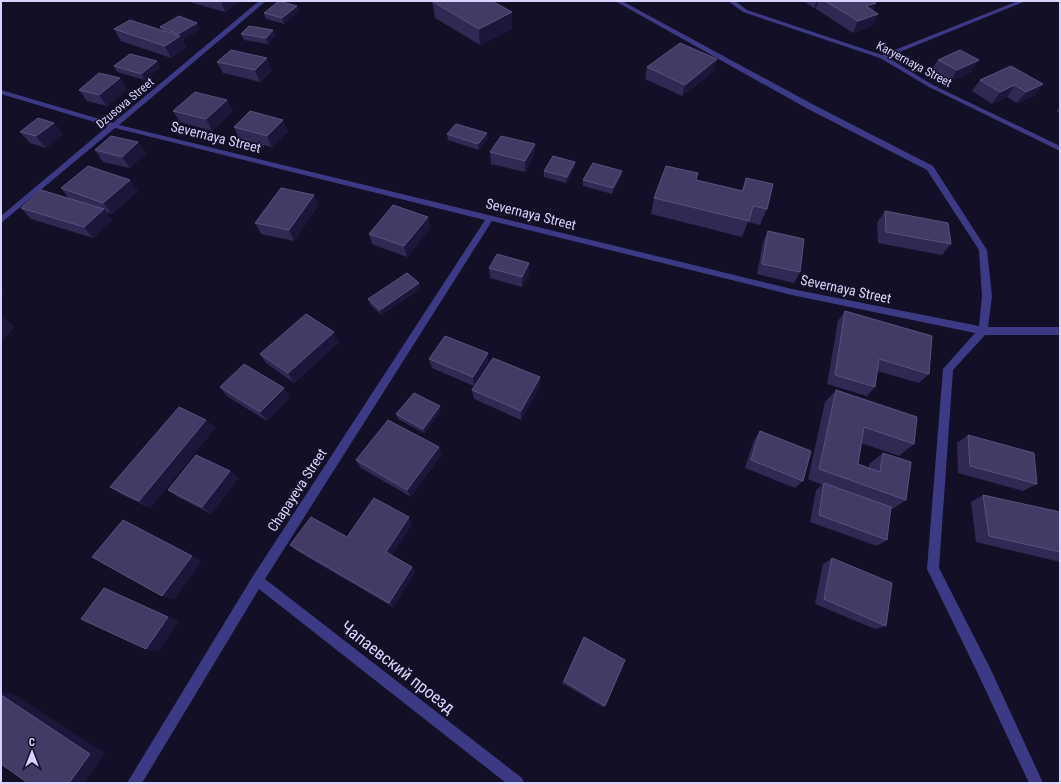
<svg xmlns="http://www.w3.org/2000/svg" width="1061" height="784" font-family="'Roboto Condensed',sans-serif">
  <rect width="100%" height="100%" fill="#130f26"/>
  <g fill="none" stroke-linecap="round" stroke-linejoin="round">
    <path fill="#3d3a85" fill-rule="evenodd" d="M259,1H266L119,125L792,289L979,326L982,296L979,250L927,170L808,109L615,1H622L814,105L933,166L987,250L992,296L988,327H1060V335H985L953,370L939,568L990,668L1043,783H1029L980,678L927,569L943,369L975,333L792,295L492,221L265,579L522,778L524,783H506L259,589L142,783H127L253,576L485,220L115,128L1,223V216L108,126L1,94V90L113,123Z
      M728,1H735L747,10L882,55L1018,1H1026L887,57L933,85L1060,146V151L929,87L880,58L743,12Z"/>
  </g>
  <path fill="#312854" d="M192,1H240L225,12L193,3Z
    M432,1L512,12V29L480,45L435,18Z
    M803,1H874L876,3L873,11L878,14L873,25L853,33L816,9V7L814,8Z
    M297,6L299,11L284,24L266,19L264,13Z
    M160,27L200,29L182,40L186,47L171,58L121,41L114,29L162,30Z
    M273,30L275,36L268,44L244,40L241,34Z
    M938,60L971,72L950,82L931,71Z
    M157,61L160,67L145,80L117,72L114,66Z
    M217,62L272,70L260,82L223,73Z
    M647,67L714,71L682,96L645,79Z
    M120,78L127,90L107,106L87,101L79,90Z
    M980,80L1043,84L1034,96L1017,103L1007,97L992,104L972,91Z
    M227,100L233,111L212,131L180,122L173,111Z
    M1060,106V113L1056,111Z
    M54,123L63,134L46,148L30,143L20,132Z
    M234,127L288,131L272,147L239,139Z
    M487,133L488,139L479,150L448,140L447,134Z
    M138,142L146,153L130,168L103,162L95,150Z
    M535,144L534,155L525,172L491,164L490,152Z
    M575,162V167L566,183L544,177V171Z
    M621,176L612,194L583,186V180Z
    M746,178L767,209L760,225L748,222L742,237L651,214L654,198L696,180L742,191Z
    M61,188L138,191L112,214L105,212L112,220L93,238L31,219L21,208L69,199Z
    M314,195L318,206L294,241L261,234L255,223Z
    M885,211L951,244L942,255L878,243L877,223Z
    M428,217L430,228L407,257L372,244L369,234Z
    M768,231L800,272L794,283L757,274L763,242Z
    M489,268L529,274L522,287L490,278Z
    M420,289L381,315L370,304L368,299Z
    M845,311L929,374L919,383L877,371L875,387L867,396L827,384L838,321Z
    M339,342L294,383L266,363L260,354Z
    M429,359L489,363L474,386L432,368Z
    M540,386L521,420L474,399L472,390Z
    M220,387L290,397L267,421L227,396Z
    M836,390L914,444L899,456L861,443L858,464L869,468V464L883,453L906,500L891,510L887,540L877,546L810,522L816,490L822,485L808,479L825,402Z
    M441,411L424,433L398,419L396,414Z
    M206,420L215,428L150,508L121,494L110,487Z
    M760,431L803,481L795,488L745,468L754,440Z
    M968,435L1037,484L1023,491L958,473L957,443Z
    M439,447L441,455L411,497L361,468L356,460Z
    M230,471L238,478L211,514L178,497L168,490Z
    M983,495L1060,512V562L976,542L971,502Z
    M412,524L392,555L412,567L415,572L393,607L297,551L290,545L347,537Z
    M832,558L886,626L875,629L815,604L823,564Z
    M584,637L605,706L603,707L562,683Z"/>
  <path fill="#1d163a" d="M221,1H240L225,12Z
    M817,1H819L816,7L814,8Z
    M876,3L871,14L866,6Z
    M297,6L299,11L284,24L282,18Z
    M512,12V29L480,45L479,29Z
    M878,14L873,25L853,33L858,21Z
    M197,23L200,29L182,40L186,47L171,58L165,46L179,36L178,34Z
    M273,30L275,36L268,44L266,38Z
    M267,58L272,70L260,82L255,70Z
    M717,59L714,71L682,96L685,85Z
    M979,60L971,72L950,82L957,70Z
    M157,61L160,67L145,80L141,74Z
    M120,78L127,90L107,106L99,95Z
    M1043,84L1034,96L1017,103L1026,92Z
    M1015,85L1007,97L992,104L1000,92Z
    M227,100L233,111L212,131L206,119Z
    M283,120L288,131L272,147L267,136Z
    M54,123L63,134L46,148L36,136Z
    M487,133L488,139L479,150L478,144Z
    M138,142L146,153L130,168L122,157Z
    M535,144L534,155L525,172V161Z
    M575,162V167L566,183L567,177Z
    M622,171L621,176L612,194L613,188Z
    M130,180L138,191L112,214L103,203Z
    M314,195L318,206L294,241L289,230Z
    M104,209L112,220L93,238L84,227Z
    M428,217L430,228L407,257L404,246Z
    M529,263V274L522,287V277Z
    M419,283L420,289L381,315L380,310Z
    M1,287L4,290L1,293Z
    M3,317L15,327L1,342V319Z
    M334,332L339,342L294,383L288,373Z
    M488,353L489,363L474,386L473,377Z
    M540,377V386L521,420V411Z
    M284,388L290,397L267,421L260,412Z
    M440,406L441,411L424,433L423,429Z
    M206,420L215,428L150,508L139,501Z
    M439,447L441,455L411,497L407,490Z
    M230,471L238,478L211,514L202,507Z
    M409,517L412,524L390,558L386,552Z
    M192,556L202,561L174,600L162,596Z
    M412,567L415,572L393,607L389,603Z
    M104,588L116,593L179,621L158,652L146,649Z
    M1,692L13,694L105,753L85,783H69L1,695Z"/>
  <path fill="#433a66" stroke="#5a527e" d="M279,1L297,6L282,18L264,13Z
    M432,1H492L512,12L479,29Z
    M825,1H874L876,3L866,6L878,14L858,21Z
    M179,16L197,23L178,34L160,27Z
    M130,20L180,36L165,46L114,29Z
    M249,26L273,30L266,38L241,34Z
    M680,43L717,59L685,85L647,67Z
    M231,50L267,58L255,70L217,62Z
    M960,50L979,60L957,70L938,60Z
    M130,54L157,61L141,74L114,66Z
    M1011,66L1043,84L1026,92L1015,85L1000,92L980,80Z
    M99,73L120,78L99,95L79,90Z
    M195,92L227,100L206,119L173,111Z
    M250,111L283,120L267,136L234,127Z
    M38,118L54,123L36,136L20,132Z
    M456,124L487,133L478,144L447,134Z
    M111,136L138,142L122,157L95,150Z
    M501,136L535,144L525,161L490,152Z
    M553,156L575,162L567,177L544,171Z
    M593,163L622,171L613,188L583,180Z
    M88,166L130,180L103,203L61,188Z
    M666,166L698,173L696,180L743,191L746,178L773,184L767,209L753,206L749,221L654,198Z
    M281,188L314,195L289,230L255,223Z
    M41,190L104,209L84,227L21,208Z
    M393,205L428,217L404,246L369,234Z
    M885,211L948,223L951,244L886,232Z
    M768,231L804,239L800,272L762,264Z
    M497,254L529,263L522,277L489,268Z
    M407,273L419,283L380,310L368,299Z
    M845,311L932,336L929,374L879,359L875,387L835,375Z
    M306,314L334,332L288,373L260,354Z
    M445,336L488,353L473,377L429,359Z
    M493,358L540,377L521,411L472,390Z
    M244,364L284,388L260,412L220,387Z
    M836,390L917,417L914,444L864,427L858,464L880,472L883,453L911,462L906,500L819,469Z
    M414,393L440,406L423,429L396,414Z
    M179,407L206,420L139,501L110,487Z
    M388,420L439,447L407,490L356,460Z
    M760,431L811,451L803,481L751,460Z
    M968,435L1034,453L1037,484L970,466Z
    M196,455L230,471L202,507L168,490Z
    M824,483L891,507L887,540L819,515Z
    M983,495L1060,512V552L989,536Z
    M374,498L409,517L386,552L412,567L389,603L290,545L311,517L347,537Z
    M123,520L192,556L162,596L92,557Z
    M832,558L892,583L886,626L824,599Z
    M104,588L168,617L146,649L81,619Z
    M584,637L625,660L605,706L564,681Z
    M1,695L90,754L69,783H28L1,764Z"/>
  <g text-anchor="middle" stroke-width="3" stroke-linejoin="round" paint-order="stroke">
    <g font-size="12" fill="#d9d4ff" stroke="#130f26">
      <text transform="translate(914 64) rotate(28)" y="4">Karyernaya Street</text>
      <text transform="translate(125 103) rotate(-40)" y="4">Dzusova Street</text>
    </g>
    <g font-size="14" fill="#d9d4ff" stroke="#130f26">
      <text transform="translate(216 137) rotate(14)" y="5">Severnaya Street</text>
      <text transform="translate(531 214) rotate(14)" y="5">Severnaya Street</text>
      <text transform="translate(846 289) rotate(12)" y="5">Severnaya Street</text>
      <text transform="translate(297 490) rotate(-57)" y="5">Chapayeva Street</text>
    </g>
    <g font-size="17" fill="#d9d4ff" stroke="#130f26">
      <text transform="translate(398 667) rotate(38)" y="6">Чапаевский проезд</text>
    </g>
  </g>
  <rect width="1061" height="784" fill="none" stroke="#d9d4ff" stroke-width="4"/>
  <g transform="translate(32 752)" stroke="#130f26" stroke-width="3" paint-order="stroke">
  <path d="M0-3L7 15L0 10L-7 15Z" fill="#d9d4ff"/>
  <text y="-6" font-size="11" font-weight="bold" text-anchor="middle" fill="#d9d4ff">С</text>
  </g>
</svg>
